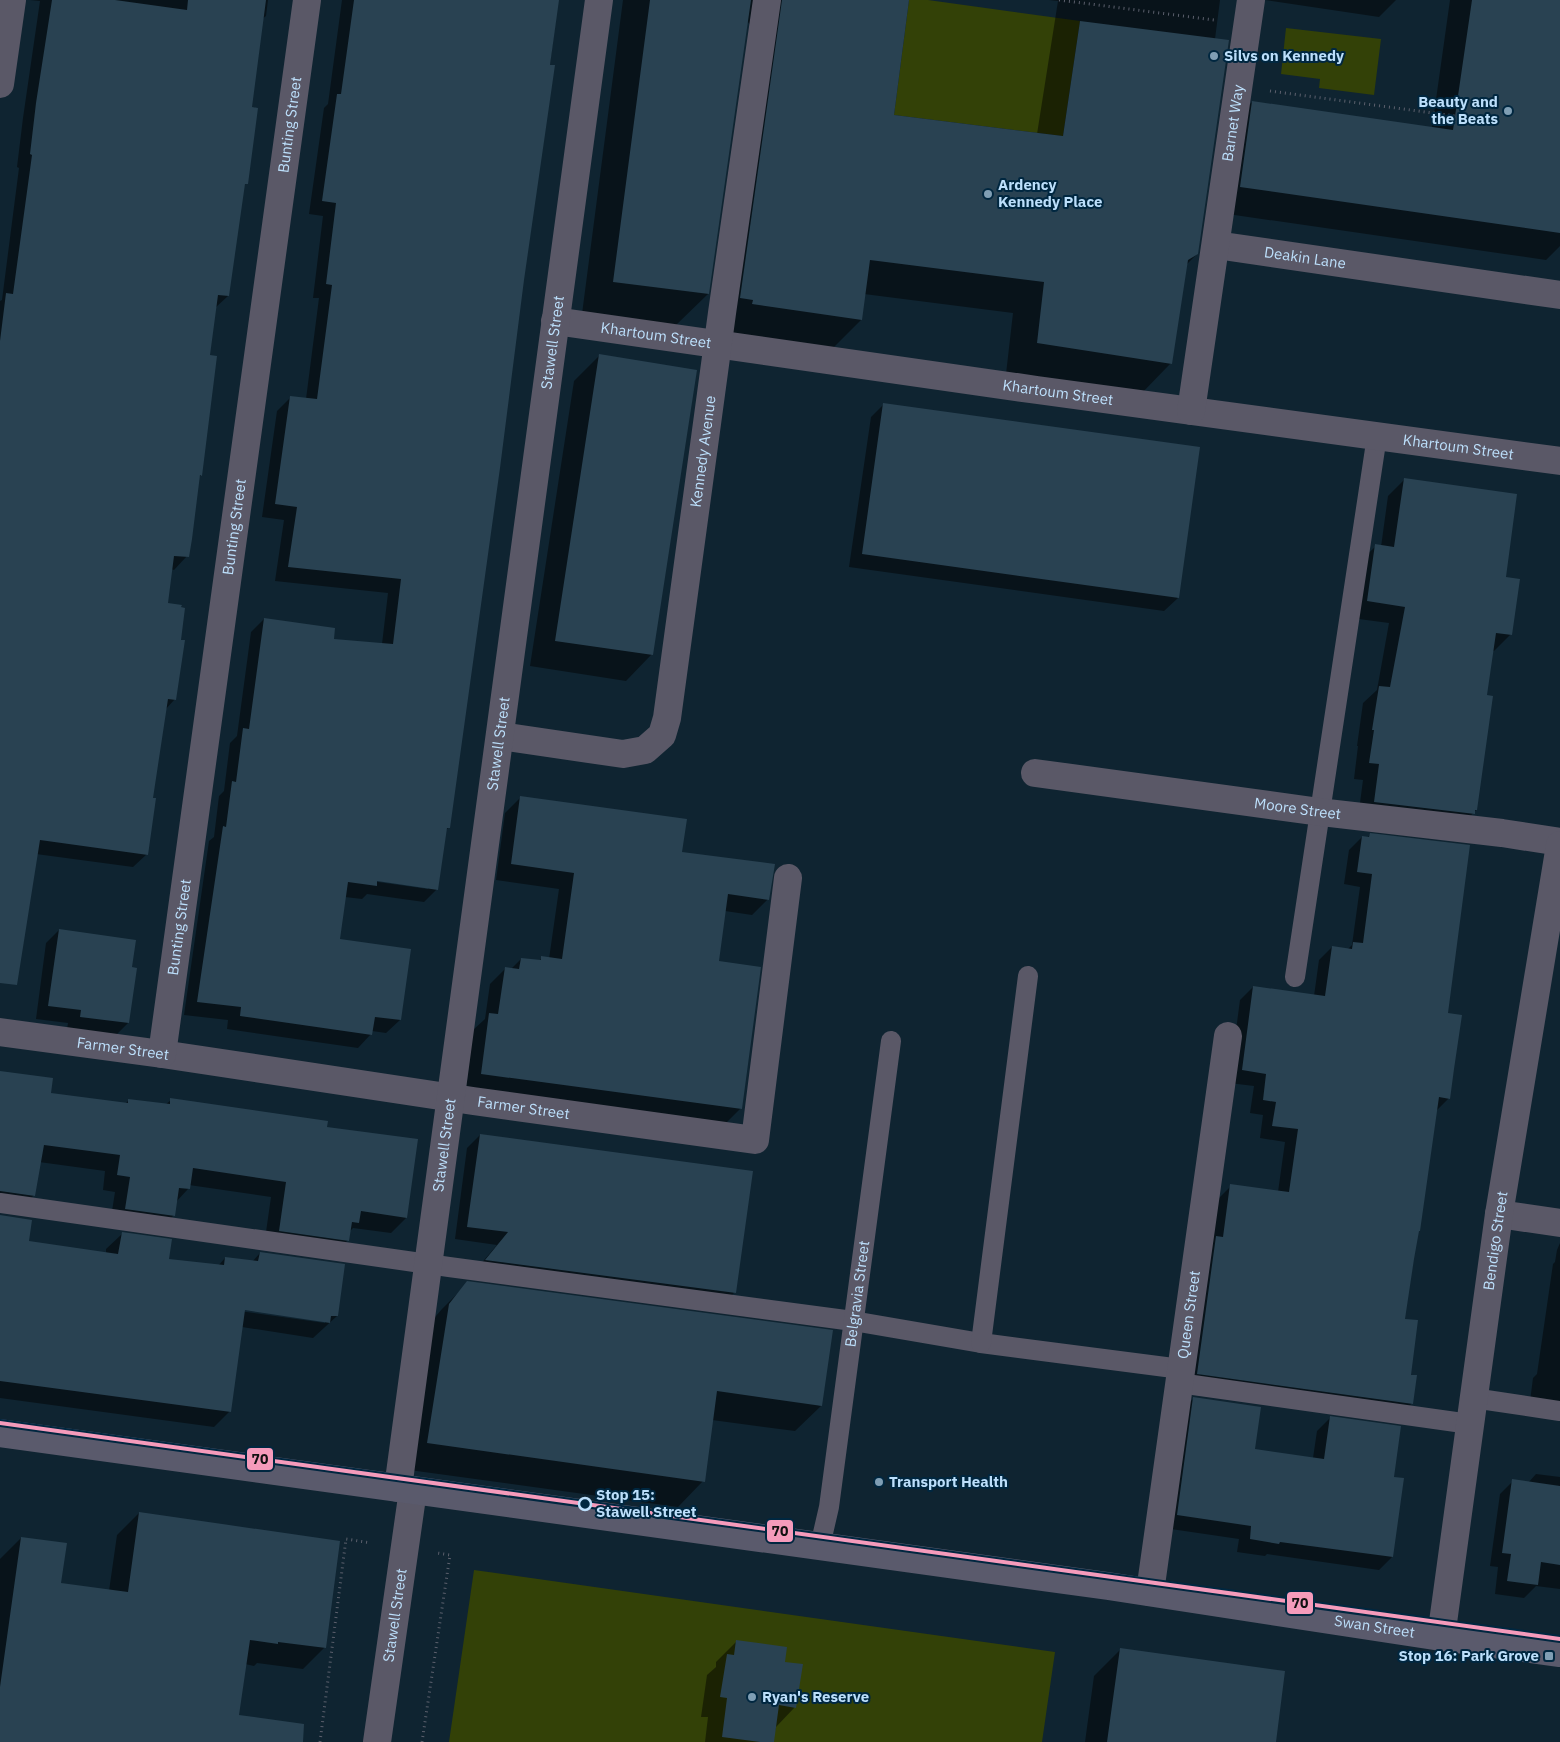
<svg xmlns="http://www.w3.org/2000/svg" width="1560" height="1742" font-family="'IBM Plex Sans',sans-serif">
  <rect width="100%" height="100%" fill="#0f2431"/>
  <path fill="#334107" d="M909,0H928L1080,21L1063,136L894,115Z
    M1286,28L1381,39L1374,95L1319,88L1320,79L1281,74Z
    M474,1570L1055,1652L1042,1742H449Z"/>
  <path fill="#0007" fill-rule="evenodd" d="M30,0H268L266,16L262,19L250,108L246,183L244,186L228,296L215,308L209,356L201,475L199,477L187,556L174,570L171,569L167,605L175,699L165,710L152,799L147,854L133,867L36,854L0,949V301L2,300L19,168L17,167L23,118L40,1Z
    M342,0H558L523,280L449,827L445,831L437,889L424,902L367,894L362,899L345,897L339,940L400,1020L386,1033L372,1031L371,1034L358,1048L227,1029L228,1020L184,1015L209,841L214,837L219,796L224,791L230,743L237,736L251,632L264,619L332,640L382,644L388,593L275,581L284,520L262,517L277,411L291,397L306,399L319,298H313L323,216L309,214L324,108L328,104ZM371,879L428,887V889L371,881Z
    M623,0H908L892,116L1037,134L1058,1L1049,0H1220L1215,39L1197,254L1186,265L1171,363L1140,395L1006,374L1013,313L864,294L861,320L830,351L722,335L751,26L747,21L708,294L676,325L582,314Z
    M1265,0H1396L1379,17Z
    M1450,0H1560V246L1546,260L1214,212L1227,128L1252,102L1432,128Z
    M599,356L695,371L651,655L626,681L530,666L574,381Z
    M884,404L1178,598L1164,611L849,567L871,417Z
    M1404,480L1505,578L1511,634L1494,651L1492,650L1485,696L1476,810L1457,830L1358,818L1363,780L1354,779L1358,746H1357L1363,703L1377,690L1389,623L1351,618L1359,562L1376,546L1381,547L1388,496Z
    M521,797L681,853L768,899L752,915L725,911L718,962L741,1108L725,1124L466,1089L473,1030L485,1019L490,984L506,968L511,969L521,959L539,961L542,958L549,959L559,889L496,880L505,813Z
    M1370,835L1446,1014L1449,1098L1436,1111L1404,1320L1412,1403L1399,1417L1185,1386L1218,1199L1231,1186L1278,1192L1285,1142L1260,1138L1263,1115L1250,1113L1254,1086L1229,1083L1240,1000L1253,987L1314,996L1319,960L1332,947L1347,950L1352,945L1360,887L1344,884L1349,850L1362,837L1367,838Z
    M59,930L131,968L128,1023L115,1036L67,1029L68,1023L36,1019L46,943Z
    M0,1072L49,1094L125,1104L129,1100L165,1105L171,1100L326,1128L417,1140L406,1218L391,1233L353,1228L349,1232L348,1240L332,1256L264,1246L271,1197L189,1185L188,1189L176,1202L174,1215L158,1231L110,1224L115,1192L103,1190L105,1171L39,1162L34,1195L18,1211L0,1208Z
    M480,1135L734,1293L721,1306L473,1273L497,1245L455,1239L467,1148Z
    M0,1215L27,1242L106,1253V1249L122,1234L168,1260L218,1266L225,1258L252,1262L260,1253L337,1316L313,1338L242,1327L230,1411L214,1427L0,1398ZM239,1308L325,1321V1323L239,1311Z
    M1560,1243V1413L1529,1409L1533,1378L1537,1374L1553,1264L1555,1262L1557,1250Z
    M468,1283L821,1406L795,1431L712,1420L703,1481L678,1507L402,1469L423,1331L442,1309Z
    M1194,1398L1254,1450L1313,1458L1317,1431L1330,1418L1393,1478L1392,1557L1379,1570L1267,1554L1265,1556L1237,1552L1239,1539L1164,1528L1180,1412Z
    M1536,1474L1560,1477V1589L1536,1586L1524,1598L1495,1594L1498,1567L1490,1566L1500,1494L1513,1481L1528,1483Z
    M139,1513L325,1647L303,1669L257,1663L254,1666L245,1664L238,1716L271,1742H0V1559L21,1538L60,1584L109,1591L117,1535Z
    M736,1642L783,1663L795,1707L776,1727L772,1742H705L708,1717H701L707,1675L716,1667V1662Z
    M1120,1650L1274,1742H1085L1094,1676Z"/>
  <path fill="#294252" d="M52,0H115L187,10L188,0H266L252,107L258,108L248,184H245L229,296L218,295L210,355L217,356L202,476L200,475L192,539L189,557L174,556L168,603L182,605L181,607L185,608L181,640H185L176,700L168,699L153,798H156L148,855L40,840L17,985L0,983V341L6,293L13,294L32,155L30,154L36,103Z
    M354,0H559L550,65H555L524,280L500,468L450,828H447L438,890L377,881V886L348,882L340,939L411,949L401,1020L375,1017L372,1035L240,1016L241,1007L197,1002L223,826L226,827L232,781L236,782L243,728L249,729L264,618L335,628L334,639L393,644L401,579L288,567L297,507L275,504L290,396L317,399L332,285L326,284L336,203L322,201L337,94H341Z
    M650,0H751L709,294L613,282Z
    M782,0H909L894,115L1063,136L1080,21L1229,40L1198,254L1188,260L1172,364L1037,343L1044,282L870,260L862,320L752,304L753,300L740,298Z
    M1472,0H1560V233L1240,187L1252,101L1453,130Z
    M599,354L697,370L653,655L555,641Z
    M883,403L1200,447L1179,598L862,554Z
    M1404,478L1517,494L1506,577L1520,579L1512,635L1496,633L1487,695L1493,696L1477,810H1475V814L1374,802L1379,764L1369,763L1374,730H1372L1379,686L1390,687L1405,607L1367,601L1375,544L1394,547Z
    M520,796L687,819L682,852L775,864L769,900L728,894L719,961L761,967L742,1109L481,1074L489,1013L498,1014L505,967L519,969L521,958L541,960V956L562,959L574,873L511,864Z
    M1370,833L1470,845L1448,1013L1462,1015L1454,1069L1450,1099L1439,1097L1420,1231H1419L1414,1259L1405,1319L1418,1320L1411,1375H1417L1413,1404L1197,1374L1216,1236L1223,1237L1230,1184L1289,1192L1298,1129L1272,1126L1276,1102L1263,1100L1266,1074L1242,1070L1253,986L1325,996L1332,946L1352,949L1353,942L1363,943L1372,874L1357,872L1362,836L1369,837Z
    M59,929L136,940L132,967L137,968L129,1023L80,1017L81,1010L48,1006Z
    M0,1071L53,1078L51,1093L128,1103V1099L170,1104V1098L328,1121L327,1127L418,1139L407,1218L361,1211L359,1223L352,1222L349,1241L279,1231L286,1182L193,1168L190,1189L179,1188L175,1216L125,1209L130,1177L117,1175L120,1155L44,1145L35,1196L0,1191Z
    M480,1134L753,1171L736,1293L485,1260L508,1232L467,1227Z
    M0,1215L32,1220L29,1241L118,1254L122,1232L172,1239L169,1259L224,1265L225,1257L258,1261L260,1252L345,1264L338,1316H331L330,1323L245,1310L231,1412L0,1381Z
    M467,1281L833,1330L822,1406L717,1391L705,1482L427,1443L449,1304Z
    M1193,1397L1261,1407L1255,1449L1324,1459L1330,1416L1401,1426L1394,1477L1404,1478L1393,1557L1280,1542L1279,1544L1250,1539L1251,1526L1177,1515Z
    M1512,1479L1560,1486V1565L1541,1562L1538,1585L1507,1581L1511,1554L1502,1553Z
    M139,1512L340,1541L326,1648L278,1642V1644L250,1640L239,1715L304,1724L303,1742H0V1687L21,1537L67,1543L61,1583L128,1592Z
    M736,1640L787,1647L785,1662L803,1664L796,1708L779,1705L774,1742H760L722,1737L727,1698L720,1697L727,1654L734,1655Z
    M1120,1648L1285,1671L1276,1742H1107Z"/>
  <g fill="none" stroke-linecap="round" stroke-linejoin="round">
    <path stroke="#5c606d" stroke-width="3" stroke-dasharray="1 4" stroke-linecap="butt" d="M1059,0L1214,20
      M1270,91L1455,116
      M320,1742L346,1539L371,1543
      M422,1742L450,1555L437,1553"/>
    <g stroke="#5a5867" stroke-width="20">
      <path d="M1295,977L1377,436"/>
      <path d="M0,1203L449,1267L853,1321L981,1343L1181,1369"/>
      <path d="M981,1343L1028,976"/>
      <path d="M1179,1383L1470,1424"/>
      <path d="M1473,1398L1560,1411"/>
      <path id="s1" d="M820,1546L829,1507L891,1041"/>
    </g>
    <g stroke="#5a5867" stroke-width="28">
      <path d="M0,84L12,0"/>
      <path id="s2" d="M1216,245L1560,295"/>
      <path id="s3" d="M555,321L1037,390L1560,461"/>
      <path id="s4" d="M1191,411L1251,0"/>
      <path id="s5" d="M500,736L623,754L645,750L662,735L667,718L722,313L767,0"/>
      <path id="s6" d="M1035,773L1320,812L1502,833L1560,842"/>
      <path id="s7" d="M0,1032L162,1054L473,1101L755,1140L788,878"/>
      <path id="s8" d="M162,1054L307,0"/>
      <path d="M1499,1214L1560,1223"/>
      <path id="s9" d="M398,1488L599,0"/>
      <path id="s10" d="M1150,1592L1228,1036"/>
      <path id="s11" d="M1441,1637L1499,1214L1560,845"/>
      <path id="s12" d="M377,1742L413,1490"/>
    </g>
    <path stroke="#5a5a6c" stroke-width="28" id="s13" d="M0,1433L1108,1586L1441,1637L1560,1653"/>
    <defs>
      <path id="tram-1" d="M0,1423L1560,1639"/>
    </defs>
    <use href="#tram-1" stroke="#002740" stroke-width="8"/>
    <use href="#tram-1" stroke="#f59bbb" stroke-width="4"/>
  </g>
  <g fill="#7f9eb4" stroke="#002740" stroke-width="2">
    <circle cx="1214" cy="56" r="5"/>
    <circle cx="1508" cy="111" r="5"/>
    <circle cx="988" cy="194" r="5"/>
    <circle cx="879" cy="1482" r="5"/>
    <rect x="1544" y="1651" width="10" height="10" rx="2.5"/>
    <circle cx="752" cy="1697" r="5"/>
  </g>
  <circle fill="#002740" stroke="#bcdffb" stroke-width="2.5" cx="585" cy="1504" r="6"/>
  <g text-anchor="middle" stroke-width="4" stroke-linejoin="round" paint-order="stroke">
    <g font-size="15" font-weight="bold" fill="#bcdffb" stroke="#002740" text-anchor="start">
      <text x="1224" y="61">Silvs on Kennedy</text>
      <text x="1498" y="107" text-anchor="end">Beauty and<tspan x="1498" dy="17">the Beats</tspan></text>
      <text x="998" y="190">Ardency<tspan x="998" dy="17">Kennedy Place</tspan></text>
      <text x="889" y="1487">Transport Health</text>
      <text x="1539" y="1661" text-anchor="end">Stop 16: Park Grove</text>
      <text x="762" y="1702">Ryan's Reserve</text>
    </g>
    <g font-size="15" fill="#bcdffb" stroke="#002740">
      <text dy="5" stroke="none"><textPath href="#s4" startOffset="291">Barnet Way</textPath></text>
      <text dy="5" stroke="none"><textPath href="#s8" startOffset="938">Bunting Street</textPath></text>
      <text dy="5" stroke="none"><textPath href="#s2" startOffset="90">Deakin Lane</textPath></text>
      <text dy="5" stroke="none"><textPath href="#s3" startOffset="102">Khartoum Street</textPath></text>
      <text dy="5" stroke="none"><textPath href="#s9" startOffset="1156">Stawell Street</textPath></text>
      <text dy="5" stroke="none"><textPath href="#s3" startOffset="508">Khartoum Street</textPath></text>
      <text dy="5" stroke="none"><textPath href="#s3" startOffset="912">Khartoum Street</textPath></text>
      <text dy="5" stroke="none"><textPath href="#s5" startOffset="456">Kennedy Avenue</textPath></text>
      <text dy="5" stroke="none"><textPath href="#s8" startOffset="532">Bunting Street</textPath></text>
      <text dy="5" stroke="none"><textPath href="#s9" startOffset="751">Stawell Street</textPath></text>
      <text dy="5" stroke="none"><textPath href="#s6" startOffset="265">Moore Street</textPath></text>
      <text dy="5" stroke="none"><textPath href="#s8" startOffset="128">Bunting Street</textPath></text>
      <text dy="5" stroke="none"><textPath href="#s7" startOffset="124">Farmer Street</textPath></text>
      <text dy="5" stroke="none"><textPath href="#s7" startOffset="529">Farmer Street</textPath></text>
      <text dy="5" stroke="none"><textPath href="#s9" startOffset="346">Stawell Street</textPath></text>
      <text dy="5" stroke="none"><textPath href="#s11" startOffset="400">Bendigo Street</textPath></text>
      <text dy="5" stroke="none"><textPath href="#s1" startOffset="255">Belgravia Street</textPath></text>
      <text dy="5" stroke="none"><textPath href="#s10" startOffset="280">Queen Street</textPath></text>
      <text dy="5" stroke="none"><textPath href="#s12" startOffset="128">Stawell Street</textPath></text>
      <text dy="5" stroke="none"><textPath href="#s13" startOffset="1388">Swan Street</textPath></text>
    </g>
    <g font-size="15" font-weight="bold" fill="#bcdffb" stroke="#002740" text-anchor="start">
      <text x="596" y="1500">Stop 15:<tspan x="596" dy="17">Stawell Street</tspan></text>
    </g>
  </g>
  <g stroke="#002740" stroke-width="2">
    <rect x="246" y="1447" width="28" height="24" rx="5" fill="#f59bbb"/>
    <rect x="766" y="1519" width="28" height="24" rx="5" fill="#f59bbb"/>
    <rect x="1286" y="1591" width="28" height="24" rx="5" fill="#f59bbb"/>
  </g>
  <g font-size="14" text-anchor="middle" font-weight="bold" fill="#111">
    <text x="260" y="1464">70</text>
    <text x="780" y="1536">70</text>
    <text x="1300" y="1608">70</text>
  </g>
</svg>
